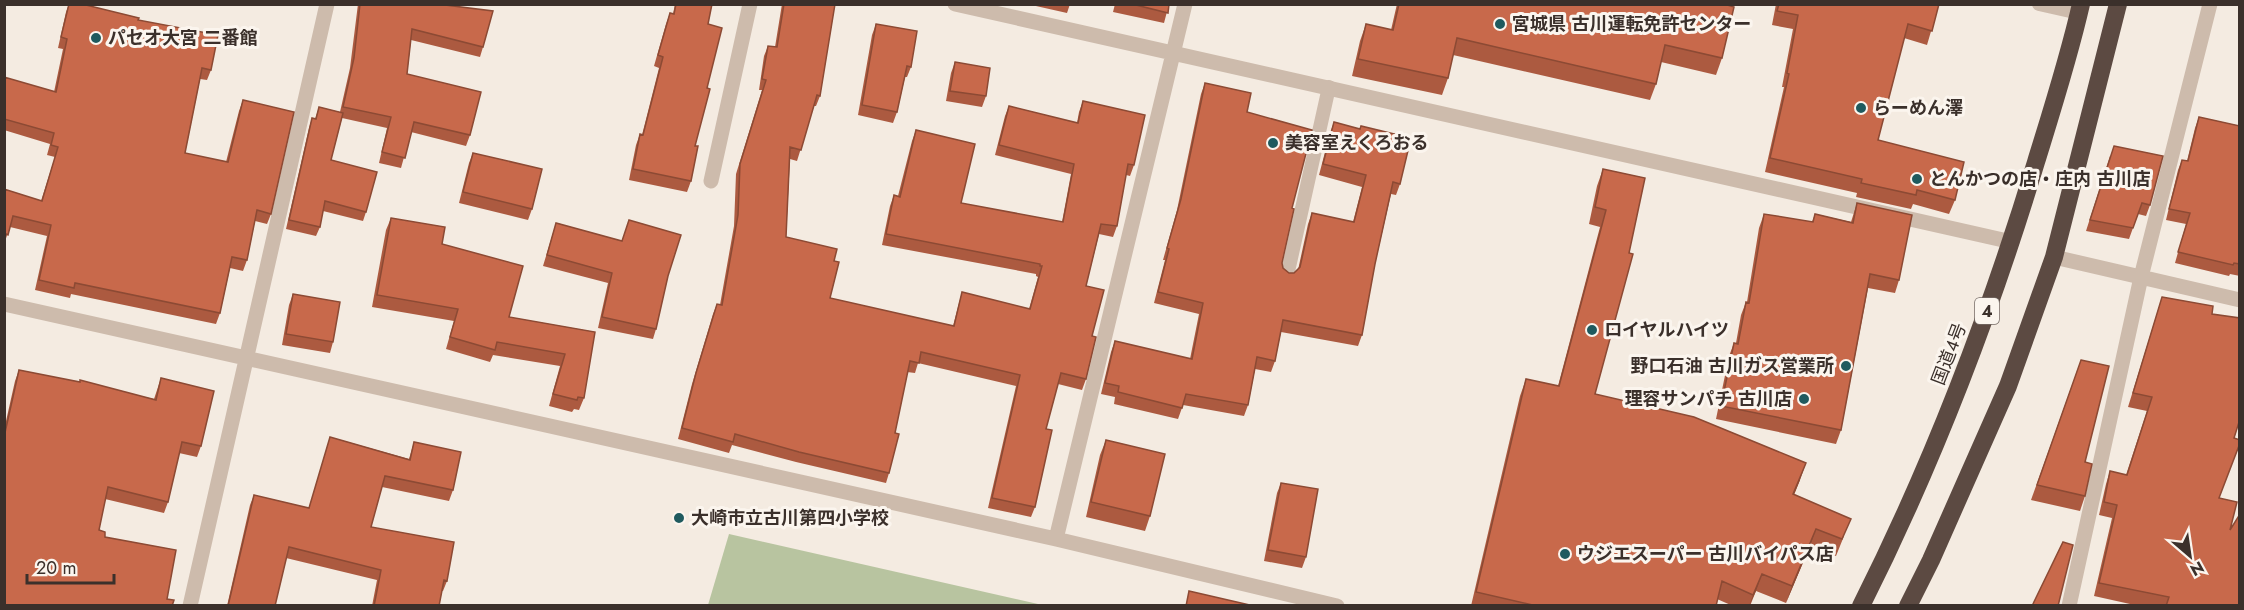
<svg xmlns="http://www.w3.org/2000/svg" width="2244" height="610" font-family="Jost,'Noto Sans JP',sans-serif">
  <rect width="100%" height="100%" fill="#f4ebe1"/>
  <path fill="#b8c4a0" d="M729,534L1038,604L708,605Z"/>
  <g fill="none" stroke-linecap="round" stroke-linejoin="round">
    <path stroke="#cdbbac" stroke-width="14" d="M2039,4L2079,13
      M1287,276L1329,87"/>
    <path stroke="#cdbbac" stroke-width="15" d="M955,4L2012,242
      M711,181L750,4
      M2054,257L2240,300
      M4,304L1056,539L1337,606
      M1056,539L1185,4
      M190,606L327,4
      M2069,606L2141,277L2210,4"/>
    <path stroke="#5c4a42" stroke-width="18" d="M1861,606C1933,463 1990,314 2036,162C2052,110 2069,57 2081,4
      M1908,606L1931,560L2008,386L2054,257L2118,4"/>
  </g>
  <path fill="#ac5a40" d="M69,4L138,20L211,70L207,80L200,79L185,153L226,162L239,111L243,100L271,214L267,224L255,221L247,260L243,271L230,268L220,313L216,324L71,294L70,298L35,290L47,236L10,227L4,244V189L41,201L55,157L47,155L50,144L4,130V77L54,92L63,49L58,48L66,12Z
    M358,4H437L483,47L480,57L411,40L407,74L470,135L466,146L411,132L401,168L379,163L387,128L342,118L331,160L366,212L363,221L323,211L320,227L316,236L286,229L309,128L312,118L315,119L319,107L340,112L350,68Z
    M675,4H712L708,24L707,88L695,146L691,181L687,192L629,180L636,145L640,134L642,135L659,68L654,66L666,24L670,13L673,14Z
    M782,4H835L820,96L816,106H814L797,161L790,159L786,237L834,261L830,298L953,326L959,303L962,292L1029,309L1038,277L1036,276V274L882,245L890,206L894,195L898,196L912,141L916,130L961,203L1062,222L1071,174L995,155L1005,116L1009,106L1077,123L1079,112L1083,101L1134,165L1130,176L1126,175L1117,226L1113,237L1099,234L1086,286L1092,336L1086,379L1082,390L1058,384L1046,429L1035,507L1031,517L988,508L1016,386L918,363L915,373L907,372L895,433L889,473L886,483L796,462L732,445L729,453L678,439L692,384L713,314L717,304L720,305L734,226L736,174L762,90H759L764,56L768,46L775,47Z
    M1027,4H1070L1067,13Z
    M1115,4H1169L1164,23L1113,12Z
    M1397,4H1724L1722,58L1716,75L1661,62L1656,84L1650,100L1453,55L1448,78L1442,95L1352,76L1360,41L1366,24L1391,30Z
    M1776,4H1939L1927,45L1904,38L1878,140L1955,200L1949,214L1913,204L1911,209L1856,197L1857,193L1765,172L1784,87H1782L1793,29L1772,25Z
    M876,24L911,67L907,77H905L897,112L893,123L858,115L872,35Z
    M955,62L986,96L982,107L946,101L951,73Z
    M1205,83L1247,112L1292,208L1282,263L1283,268L1289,273H1294L1298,270L1308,224L1312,213L1353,222L1362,187L1319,175L1330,133L1334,122L1400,184L1396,195L1391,194L1375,264L1362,335L1358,346L1281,332L1275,361L1271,372L1255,369L1248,405L1244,416L1183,405L1178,419L1114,404L1115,397L1101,394L1111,352L1115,341L1190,359L1199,314L1154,303L1165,260H1163L1177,210L1201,94Z
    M2199,117L2240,126V276L2230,274L2229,276L2175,263L2186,224L2166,220L2178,170L2182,160L2187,161L2195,128Z
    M473,153L532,209L528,220L459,203L469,163Z
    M2110,156L2150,205L2146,216L2138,214L2129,239L2086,231Z
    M1603,169L1645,178L1595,394L1800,480L1794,495L1844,536L1836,556L1810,546L1786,603L1756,591L1750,606H1733L1717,599L1716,606H1471L1520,396L1526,379L1558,386L1600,227L1589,224L1597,186Z
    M1857,203L1899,280L1895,293L1868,288L1841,430L1836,444L1716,419L1729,356L1734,343H1736L1741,315L1746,302H1747L1759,228L1764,214L1812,222L1815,214L1851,222Z
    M391,218L442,244L509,317L595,332L584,398L579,410L574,409L572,412L549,406L560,366L493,355L490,362L446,349L454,321L372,307L386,230Z
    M629,220L668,276L656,329L653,339L598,328L608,283L543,266L556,223L622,241Z
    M293,294L333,342L330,353L282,345L289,305Z
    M2162,297L2212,314L2219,498L2230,530L2240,606H2139L2094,596L2112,518L2099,515L2106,484L2110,471L2126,475L2147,411L2128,407Z
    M2081,360L2085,462V496L2080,511L2031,500Z
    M19,370L154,399L161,378L201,446L197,457L179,453L168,502L164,513L105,499L4,606V430L15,381Z
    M330,437L409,459L414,442L453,490L449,501L382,487L371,527L447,581L443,591H442L439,606H372L377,580L286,558L275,606H227L250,505L254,495L309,508Z
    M1106,440L1150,516L1145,531L1086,517L1100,455Z
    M1281,483L1306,557L1302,568L1264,561L1277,493Z"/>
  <path fill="#8c4a34" d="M1806,463L1800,480L1787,511L1793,494Z
    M1816,529L1810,546L1786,603L1792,586Z
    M1762,574L1756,591L1749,606L1753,595Z"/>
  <path fill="#c8694b" stroke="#8c4a34" stroke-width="1.5" d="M69,4H82L139,18L138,20L218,35L211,70L202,68L185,153L228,162L243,100L294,112L271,214L257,210L247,260L232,257L220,313L75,283L74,288L39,280L51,225L13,216L8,235L4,233V189L42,201L58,147L51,145L54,133L4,119V77L56,92L67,39L61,37Z
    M360,4H437L493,11L483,47L412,29L407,74L481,92L470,135L414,122L405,158L382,152L391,117L343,107L354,58Z
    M676,4H712L708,24L722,28L707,88L710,89L695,146H698L691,181L633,169L640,134L643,135L663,57L658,55L670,13L674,14Z
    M784,4H835L820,96L817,95L801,150L790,147L786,237L837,249L834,261L839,262L830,298L954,326L962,292L1030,309L1042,266H1040V264L886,234L894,195L900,197L916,130L975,144L961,203L1063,222L1074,164L999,145L1009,106L1078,123L1083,101L1145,115L1134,165L1128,164L1117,226L1101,224L1086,286L1104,290L1092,336L1096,337L1086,379L1061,373L1046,429L1052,430L1035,507L992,498L1020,375L921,352L919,363L910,361L895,433L899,434L889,473L799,452L735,434L733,442L682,428L696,373L717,304L722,305L738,215L740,164L766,80L762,79L768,46L777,47Z
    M1132,4H1169L1168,13Z
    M1399,4H1724L1734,7L1722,58L1665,45L1656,84L1457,38L1448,78L1358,59L1366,24L1393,30Z
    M1779,4H1939L1932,31L1908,24L1878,140L1964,162L1955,200L1917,190L1916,195L1861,183L1862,179L1770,158L1789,74L1787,73L1798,15L1777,11Z
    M876,24L917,31L911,67L907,66L897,112L862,105Z
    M955,62L990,68L986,96L950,91Z
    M1205,83L1251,93L1247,112L1312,130L1292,208L1294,209L1282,263L1283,268L1289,273H1294L1300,267L1312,213L1354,222L1366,175L1323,164L1334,122L1360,129L1361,126L1411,138L1400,184L1393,182L1375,264L1362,335L1283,320L1275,361L1257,357L1248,405L1186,394L1182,408L1118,392L1119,386L1105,383L1115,341L1192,359L1203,303L1158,292L1169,249L1167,248L1181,199Z
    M319,107L343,113L331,160L377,172L366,212L325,201L320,227L289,220L312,118L316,119Z
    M2199,117L2240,126V264L2234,263L2233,265L2178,252L2190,213L2169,209L2182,160L2188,161Z
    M2114,146L2163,156L2150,205L2142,203L2133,228L2090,220Z
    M473,153L542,169L532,209L463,192Z
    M1603,169L1645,178L1629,253L1633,254L1595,394L1694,417L1806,463L1793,494L1851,519L1842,539L1816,529L1792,586L1762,574L1753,595L1722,581L1716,606H1537L1476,592L1526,379L1559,386L1606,210L1595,207Z
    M1857,203L1912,215L1899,280L1870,274L1841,430L1721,406L1734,343L1738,344L1746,302L1749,303L1764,214L1813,222L1815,214L1853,223Z
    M391,218L445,227L442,244L523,266L509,317L595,332L584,398L578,397L577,400L553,394L565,354L497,342L495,350L450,337L458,309L377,295Z
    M629,220L681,235L668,276L656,329L602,317L612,273L547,255L556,223L622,241Z
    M293,294L340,302L333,342L286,334Z
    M2162,297L2213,306L2212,314L2240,318V419L2234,438L2240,440V443L2219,498L2237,502L2230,530L2240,514V606H2166L2169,597L2099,583L2117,505L2104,502L2110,471L2127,475L2152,397L2133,393Z
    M2081,360L2109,366L2085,462L2092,464L2085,496L2037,485Z
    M19,370L80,382V380L156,400L161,378L214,391L201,446L182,442L168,502L108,487L99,530L105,532V537L176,550L167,599L174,600L172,606H4V437Z
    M330,437L410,460L414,442L461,452L453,490L385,476L371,527L454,542L447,581L444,580L439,606H374L381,570L289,547L275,606H228L254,495L309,508Z
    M1106,440L1165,454L1150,516L1091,502Z
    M1281,483L1318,489L1306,557L1268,550Z
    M2063,542L2073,545L2058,606H2032Z
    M1189,591L1254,606H1186Z"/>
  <g fill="#1f5a5e" stroke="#fbf5ee" stroke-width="2">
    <circle cx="1500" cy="24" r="6"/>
    <circle cx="96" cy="38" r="6"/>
    <circle cx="1861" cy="108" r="6"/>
    <circle cx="1273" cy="143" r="6"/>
    <circle cx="1917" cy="179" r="6"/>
    <circle cx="1592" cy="330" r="6"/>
    <circle cx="1846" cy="366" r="6"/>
    <circle cx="1804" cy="399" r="6"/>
    <circle cx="679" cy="518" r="6"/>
    <circle cx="1565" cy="554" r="6"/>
  </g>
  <g text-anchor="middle" stroke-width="6" stroke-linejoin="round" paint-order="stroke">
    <rect fill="#fbf5ee" stroke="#756b66" stroke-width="1.5" x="1975" y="298" width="24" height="26" rx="4.5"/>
    <g font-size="16" font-weight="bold" fill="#3b302b">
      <text x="1987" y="317">4</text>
    </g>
    <g font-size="18" font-weight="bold" fill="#3b302b" stroke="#fbf5ee" text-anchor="start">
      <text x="1512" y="30">宮城県 古川運転免許センター</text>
      <text x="108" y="44">パセオ大宮 二番館</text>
      <text x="1873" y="114">らーめん澤</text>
      <text x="1285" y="149">美容室えくろおる</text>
      <text x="1929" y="185">とんかつの店・庄内 古川店</text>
      <text x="1604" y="336">ロイヤルハイツ</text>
      <text x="1834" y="372" text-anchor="end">野口石油 古川ガス営業所</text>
      <text x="1792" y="405" text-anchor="end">理容サンパチ 古川店</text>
      <text x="691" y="524">大崎市立古川第四小学校</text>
      <text x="1577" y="560">ウジエスーパー 古川バイパス店</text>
    </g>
    <g font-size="18" fill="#3b302b" stroke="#fbf5ee">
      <text transform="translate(1949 354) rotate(-69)" y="6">国道4号</text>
    </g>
  </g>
  <rect width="2244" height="610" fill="none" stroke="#3b302b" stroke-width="12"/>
  <g transform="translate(2190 556) rotate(151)" stroke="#fbf5ee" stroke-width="4.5" paint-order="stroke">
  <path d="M0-4.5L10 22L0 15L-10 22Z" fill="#3b302b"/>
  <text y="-9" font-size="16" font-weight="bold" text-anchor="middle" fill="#3b302b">N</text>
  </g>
  <path d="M27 574v9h87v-9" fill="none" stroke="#3b302b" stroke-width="3"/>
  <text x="36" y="574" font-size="18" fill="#3b302b" stroke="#fbf5ee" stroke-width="4.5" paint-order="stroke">20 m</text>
</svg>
